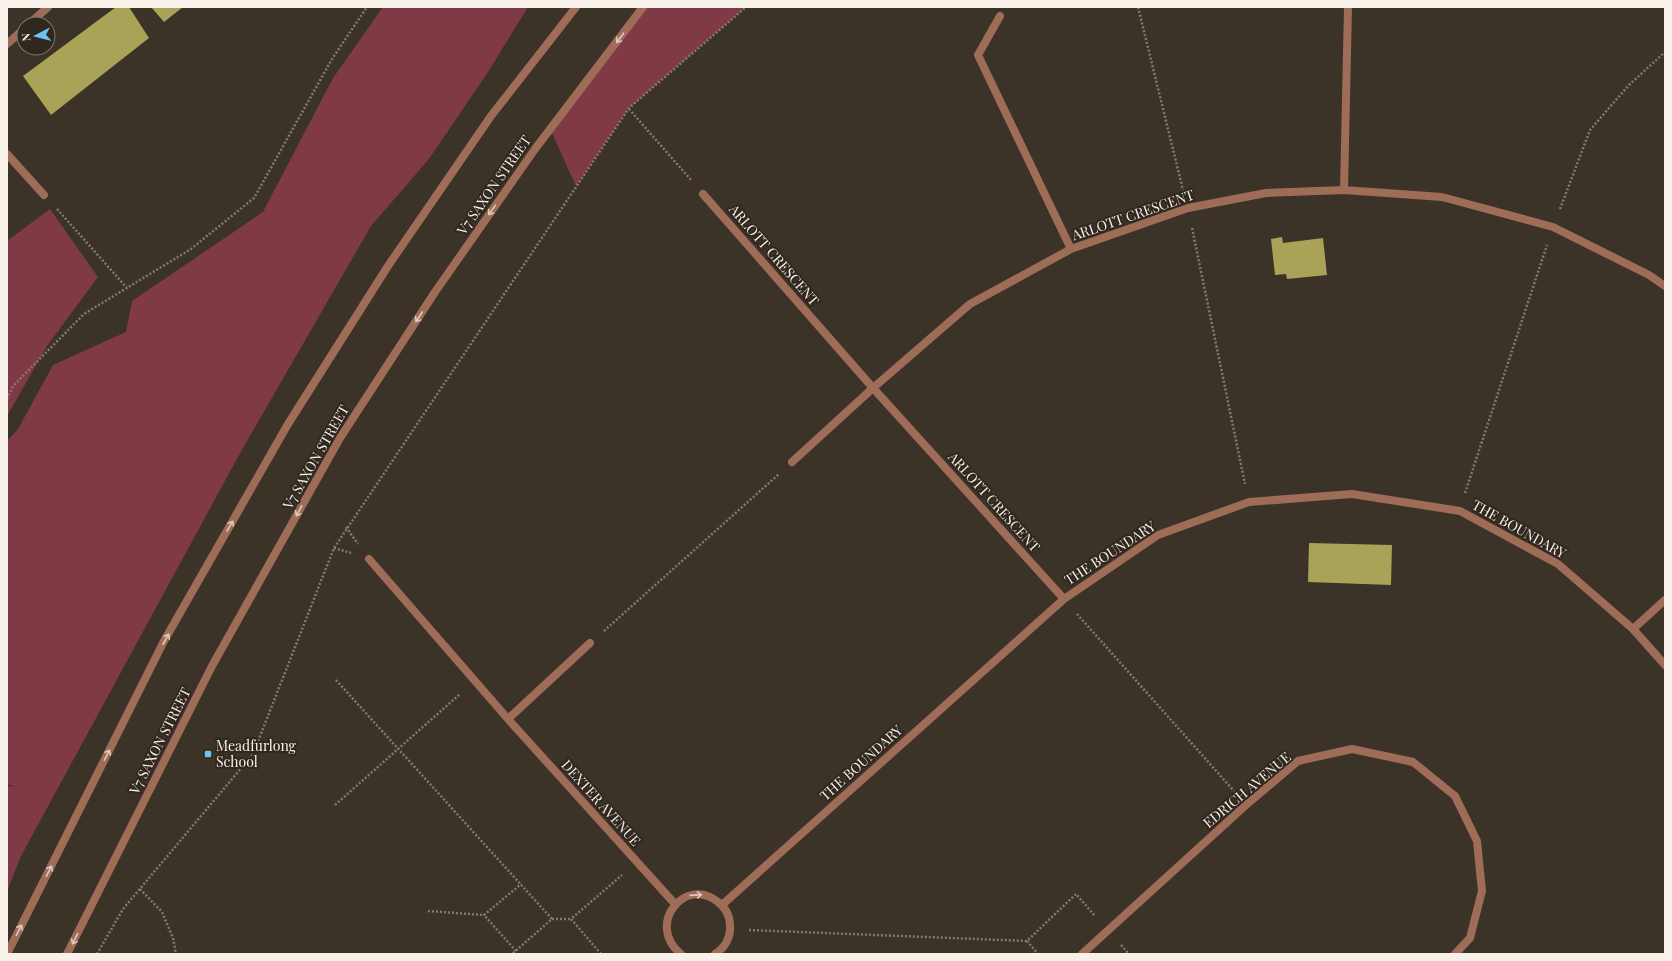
<svg xmlns="http://www.w3.org/2000/svg" width="1672" height="961" font-family="'Playfair Display',serif">
  <rect width="100%" height="100%" fill="#3b3228"/>
  <path fill="#7f3a46" d="M383,7H528L488,72L429,159L371,226L239,455L21,856L7,891V786L16,787L7,784V441L18,429L53,365L126,332L132,301L263,212L333,78Z
    M644,7H746L629,108L576,186L550,129Z
    M50,209L98,277L47,346L7,416V241Z"/>
  <path fill="#a8a356" d="M116,7H129L149,38L51,115L23,76Z
    M151,7H183L164,22Z
    M1282,237L1283,243L1323,238L1327,275L1287,279L1286,274L1275,275L1271,239Z
    M1309,543L1392,545L1391,585L1308,582Z"/>
  <g fill="none" stroke-linecap="round" stroke-linejoin="round">
    <path stroke="#827a71" stroke-width="2.5" stroke-dasharray="2 2" stroke-linecap="butt" d="M1138,7L1183,190
      M629,109L691,180
      M57,209L127,288
      M1560,209L1590,130L1629,85L1665,52
      M1192,228L1245,484
      M7,399L13,386L84,314L191,249L254,198L332,59L367,7
      M1465,493L1547,245
      M346,527L358,544
      M334,548L351,553
      M1077,614L1234,791
      M604,631L779,474
      M336,680L552,919L512,954
      M335,805L460,694
      M140,889L162,912L173,938L176,954
      M428,911L484,915
      M552,919H571
      M749,930L1027,941L1076,894L1095,916
      M1027,941L1038,954
      M1121,945L1129,954
      M516,951L484,915L521,884
      M97,954L123,909L253,754L334,548L629,108L746,7
      M601,954L571,919L622,875"/>
    <path stroke="#9f6c57" stroke-width="8" d="M29,24L48,7
      M7,44L24,29"/>
    <path stroke="#9f6c57" stroke-width="8" d="M1000,16L978,55L1071,249
      M7,154L44,195
      M1344,190L1348,7
      M703,194L873,388L1064,599
      M792,462L873,388L970,304L1071,249L1188,208L1266,193L1344,190L1442,197L1553,227L1649,275L1665,286
      M369,559L508,719L675,904
      M1633,629L1665,600
      M508,719L590,643
      M722,905L1064,599L1158,535L1249,502L1352,494L1460,511L1558,564L1633,629L1665,665
      M681,954C645,925 685,875 718,902C726,908 730,916 730,926C731,937 725,948 715,954
      M1082,954L1246,805L1298,761L1352,749L1413,762L1455,796L1477,841L1482,891L1470,938L1455,954"/>
    <path stroke="#9f6c57" stroke-width="8" d="M7,954L164,641L288,424L388,266L491,116L576,7
      M67,954L212,666L340,438L435,292L535,149L643,7"/>
  </g>
  <defs><path id="oneway-shaft" d="M-6 0H5M1.5-3L5.5 0L1.5 3" fill="none" stroke-width="1.6" stroke-linecap="round" stroke-linejoin="round"/></defs>
  <g stroke="#ddc9be">
    <use href="#oneway-shaft" transform="translate(620 38) rotate(127)"/>
    <use href="#oneway-shaft" transform="translate(492 210) rotate(125)"/>
    <use href="#oneway-shaft" transform="translate(419 317) rotate(123)"/>
    <use href="#oneway-shaft" transform="translate(299 511) rotate(119)"/>
    <use href="#oneway-shaft" transform="translate(230 526) rotate(-60)"/>
    <use href="#oneway-shaft" transform="translate(166 639) rotate(-61)"/>
    <use href="#oneway-shaft" transform="translate(107 755) rotate(-63)"/>
    <use href="#oneway-shaft" transform="translate(49 871) rotate(-63)"/>
    <use href="#oneway-shaft" transform="translate(696 895) rotate(-4)"/>
    <use href="#oneway-shaft" transform="translate(19 930) rotate(-63)"/>
    <use href="#oneway-shaft" transform="translate(75 939) rotate(117)"/>
  </g>
  <rect fill="#69c4f1" stroke="#30281e" stroke-width="1.5" x="204" y="750" width="8" height="8" rx="2"/>
  <g text-anchor="middle" stroke-width="4" stroke-linejoin="round" paint-order="stroke">
    <g font-size="14" fill="#f7f1ea" stroke="#30281e">
      <text transform="translate(494 185) rotate(-55)" y="5">V7 SAXON STREET</text>
      <text transform="translate(1133 215) rotate(-19)" y="5">ARLOTT CRESCENT</text>
      <text transform="translate(774 255) rotate(49)" y="5">ARLOTT CRESCENT</text>
      <text transform="translate(316 457) rotate(-60)" y="5">V7 SAXON STREET</text>
      <text transform="translate(994 502) rotate(48)" y="5">ARLOTT CRESCENT</text>
      <text transform="translate(1519 529) rotate(29)" y="5">THE BOUNDARY</text>
      <text transform="translate(1110 553) rotate(-33)" y="5">THE BOUNDARY</text>
      <text transform="translate(160 741) rotate(-63)" y="5">V7 SAXON STREET</text>
      <text transform="translate(861 763) rotate(-42)" y="5">THE BOUNDARY</text>
      <text transform="translate(1247 790) rotate(-40)" y="5">EDRICH AVENUE</text>
      <text transform="translate(601 803) rotate(48)" y="5">DEXTER AVENUE</text>
    </g>
    <g font-size="14" fill="#f7f1ea" stroke="#30281e" text-anchor="start">
      <text x="216" y="751">Meadfurlong<tspan x="216" dy="16">School</tspan></text>
    </g>
  </g>
  <rect width="1672" height="961" fill="none" stroke="#f7f1ea" stroke-width="16"/>
  <g transform="translate(36 36) rotate(263)"><circle r="19" fill="#30281e" stroke="#807870"/>
  <path d="M0-3L7 15L0 10L-7 15Z" fill="#69c4f1"/>
  <text y="-6" font-size="11" font-weight="bold" text-anchor="middle" fill="#f7f1ea">N</text>
  </g>
</svg>
